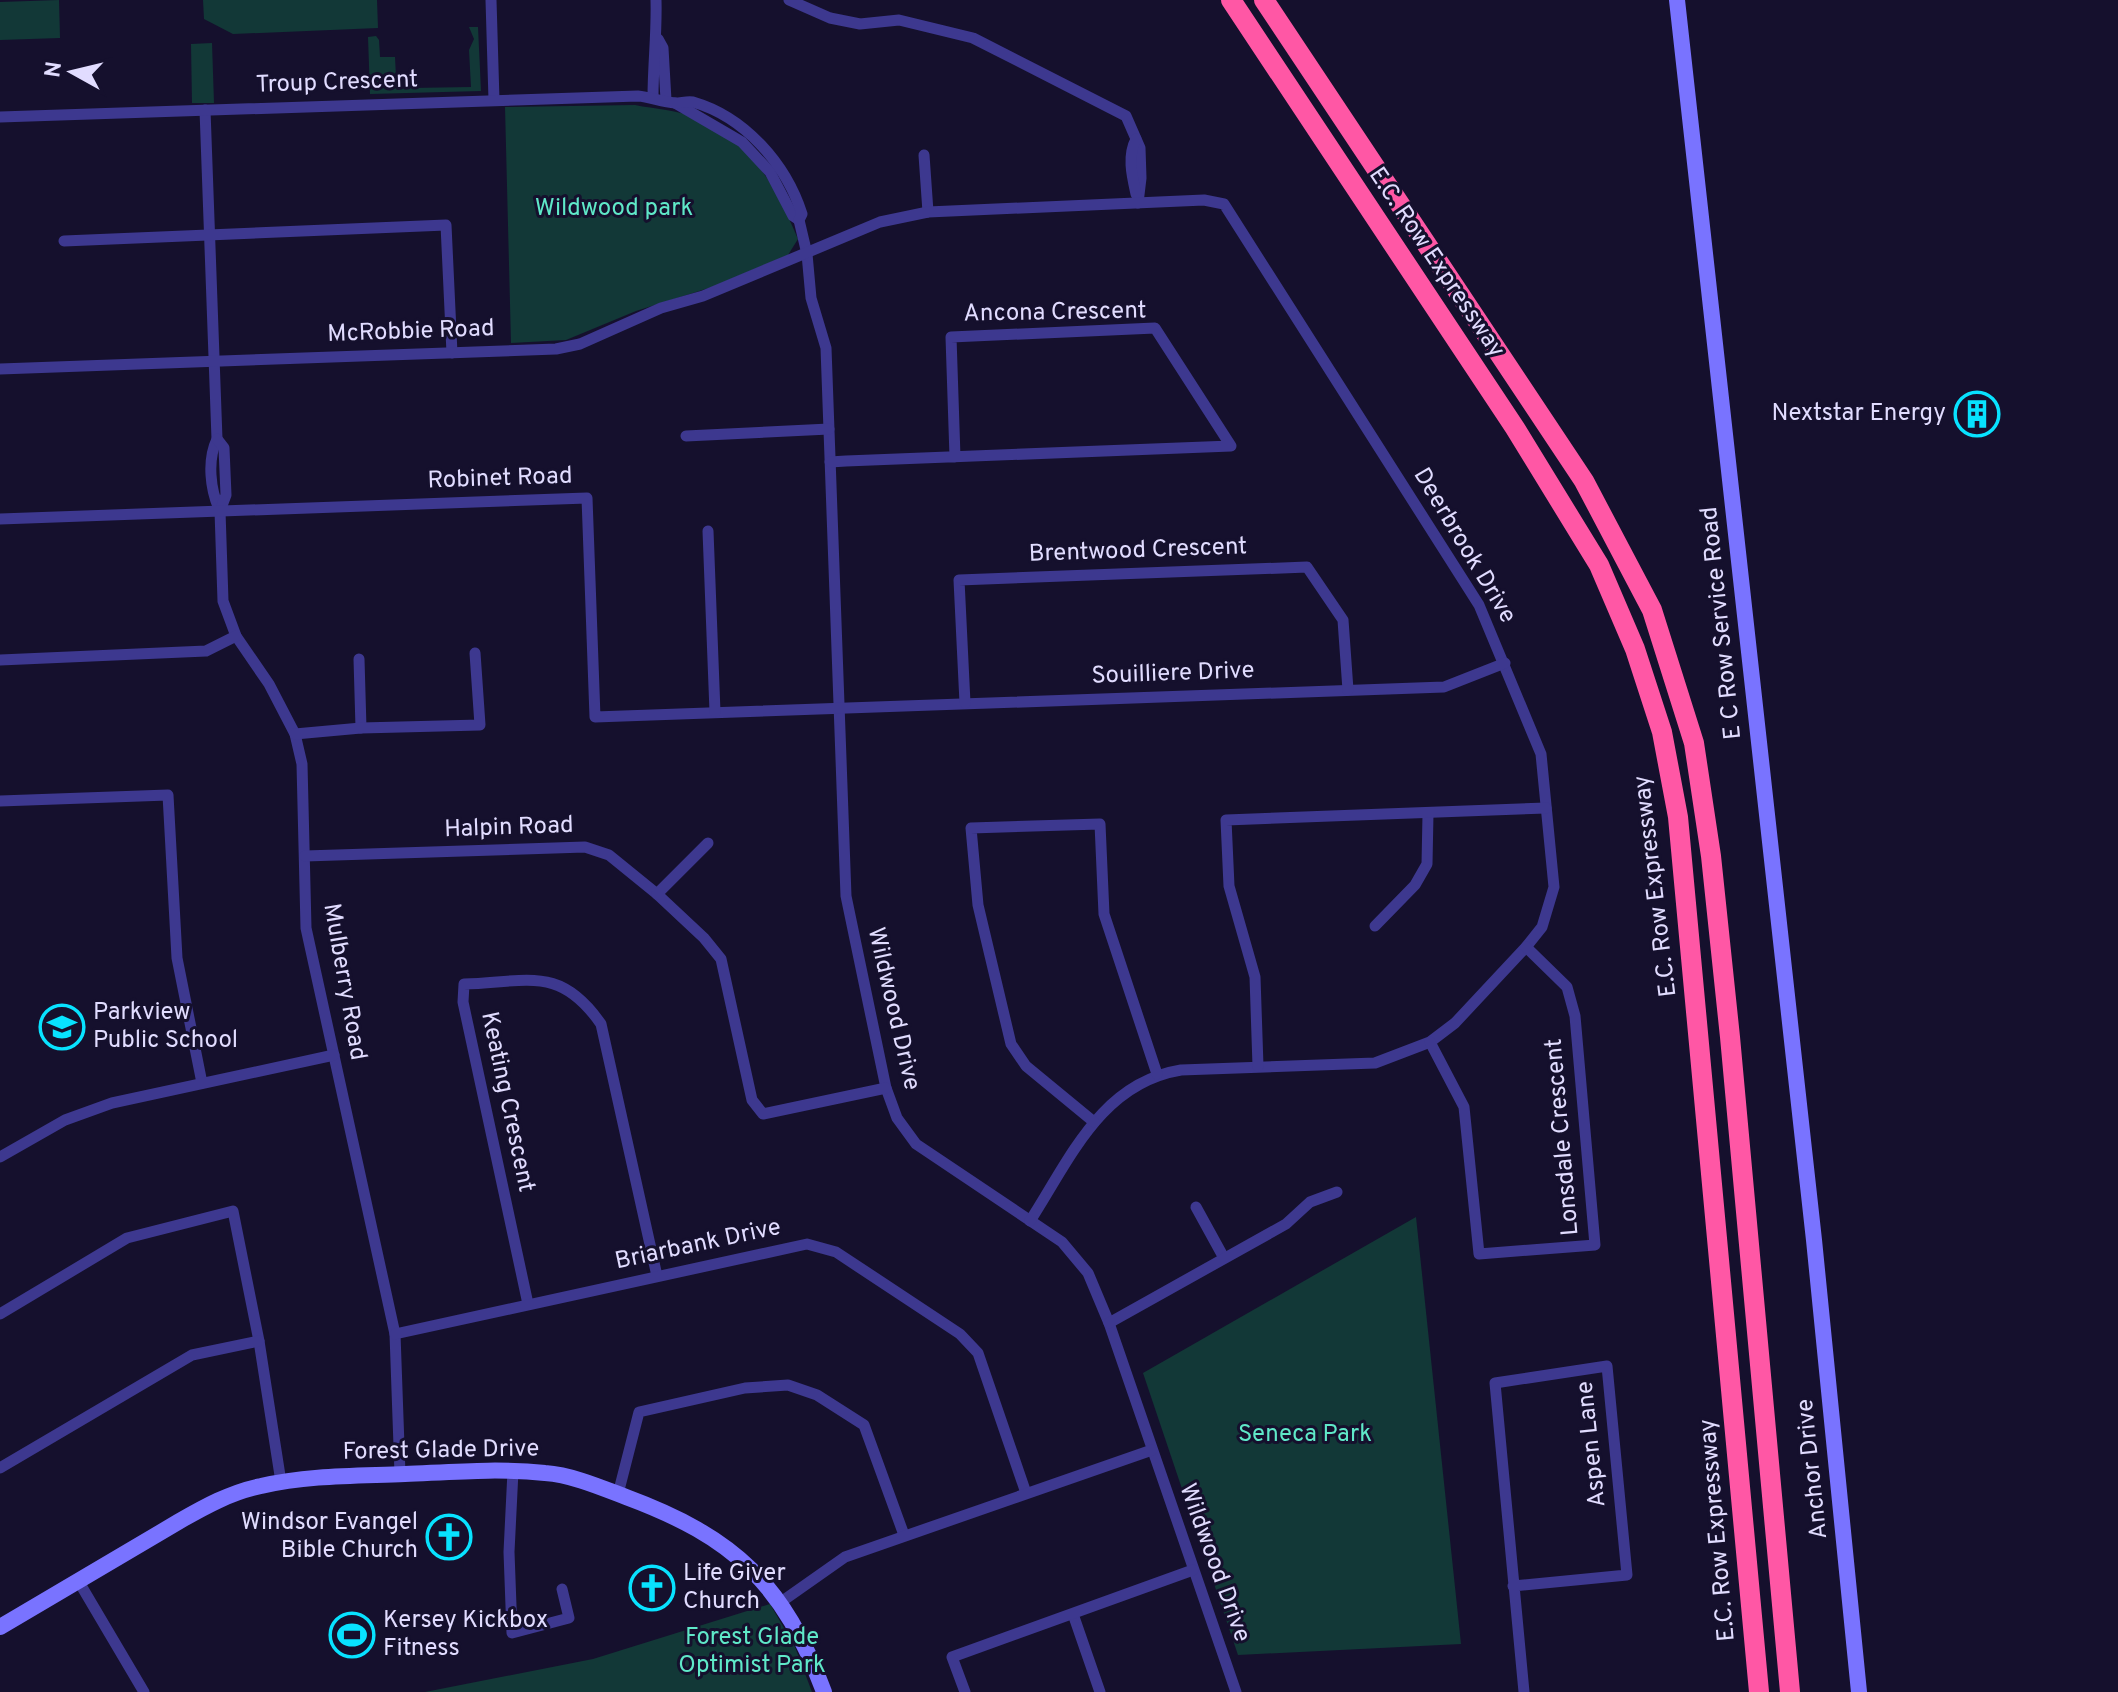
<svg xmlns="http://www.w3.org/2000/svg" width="2118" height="1692" font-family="Overpass,sans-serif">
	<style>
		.green { fill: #123837 }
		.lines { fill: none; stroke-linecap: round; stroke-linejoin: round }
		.street { stroke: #3d388f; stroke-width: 11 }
		.secondary { stroke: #7973ff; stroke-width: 16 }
		.highway { stroke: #ff57a5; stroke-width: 20 }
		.labels { text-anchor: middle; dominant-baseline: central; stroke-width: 6; stroke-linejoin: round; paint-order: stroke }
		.street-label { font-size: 24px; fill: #e1dcff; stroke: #15102d }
		.park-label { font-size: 24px; fill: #5fe8c8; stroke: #15102d }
		.poi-label { font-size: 24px; fill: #e1dcff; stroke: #15102d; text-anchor: start }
	</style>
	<rect width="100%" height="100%" fill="#15102d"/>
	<!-- green -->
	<g class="green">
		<path d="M59,0L60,38L0,40V2Z"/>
		<path d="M203,0H377L378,28L233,34L204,19Z"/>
		<path d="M469,27H478L481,91L370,94L368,37L376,36L379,40L380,57H395L396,77L410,76L411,88L471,87L469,50L474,39Z"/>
		<path d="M212,43L214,103H192L191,44Z"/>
		<path d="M635,105C654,109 679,110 696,118C753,145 774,183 798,239L788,255L712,287L636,311L566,340L511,343L505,107Z"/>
		<path d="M1416,1217L1461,1644L1238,1655L1143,1373Z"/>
		<path d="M770,1604L795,1647L812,1692H425L593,1659Z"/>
	</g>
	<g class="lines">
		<!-- street -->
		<g class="street">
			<path d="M491,0L494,100"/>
			<path d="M789,0L830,18L860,24L899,20L973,38L1126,116L1140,148L1141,178L1138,203"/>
			<path d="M658,39L663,48L666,100"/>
			<path d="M653,97C653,64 657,33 656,0"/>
			<path d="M675,103L742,142L770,172L793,216L799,220"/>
			<path d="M205,110L217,439C207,460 210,490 220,511"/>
			<path d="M0,117L638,96C650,97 662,102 675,103C681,103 687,101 693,102C745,117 786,164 802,214L799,220L807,254L811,298L826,348L846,896L886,1088L897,1118L916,1144L1062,1242L1088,1273L1109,1323L1236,1692"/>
			<path d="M1136,139C1127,156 1132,176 1136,194"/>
			<path d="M924,155L928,212"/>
			<path d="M64,241L446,225L452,353"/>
			<path d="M0,369L556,349L580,344L661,308L703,296L880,222L928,212L1204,200L1224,204L1479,605L1541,754L1554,887L1542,927L1526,947L1455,1023L1430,1042L1375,1063L1181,1070C1101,1083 1070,1159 1030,1221"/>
			<path d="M686,436L829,429"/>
			<path d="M217,439L224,448L226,495L220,511L223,601L236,636L269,684L295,734L302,764L306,928L395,1334L400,1474"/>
			<path d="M830,462L846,461L1231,446L1155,328L951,337L955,457"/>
			<path d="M0,519L587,498L595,717L1444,687L1505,663"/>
			<path d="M708,531L715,712"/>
			<path d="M359,659L361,728"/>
			<path d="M0,660L206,651L236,636"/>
			<path d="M965,703L959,580L1307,567L1343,620L1348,690"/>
			<path d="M295,734L361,728L480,725L475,653"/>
			<path d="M0,801L168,795L177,958L202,1083"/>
			<path d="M305,856L585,847L609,855L657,894L704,938L721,959L752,1100L763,1114L886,1088"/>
			<path d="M657,894L708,843"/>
			<path d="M1375,926L1415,885L1427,864L1428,814"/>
			<path d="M1430,1042L1464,1107L1479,1254L1595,1245L1575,1016L1567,987L1526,947"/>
			<path d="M1258,1066L1255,977L1229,886L1226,820L1546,808"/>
			<path d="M1094,1122L1026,1066L1011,1044L978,905L971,828L1100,824L1104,914L1157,1074"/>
			<path d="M0,1157L65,1120L112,1103L334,1055"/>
			<path d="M1196,1207L1224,1258"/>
			<path d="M528,1304L463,1002L464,984C528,982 560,965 601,1024L657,1276"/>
			<path d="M0,1314L127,1238L233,1211L259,1341L281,1482"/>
			<path d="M1109,1323L1286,1224L1310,1202L1337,1192"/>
			<path d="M395,1334L807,1244L836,1252L960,1334L978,1353L1026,1493"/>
			<path d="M0,1468L192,1355L259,1341"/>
			<path d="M513,1471L509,1552L512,1633L569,1618L562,1589"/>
			<path d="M618,1494L639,1412L745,1388L788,1385L817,1395L864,1425L904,1535"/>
			<path d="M79,1582L144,1692"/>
			<path d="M1513,1586L1627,1575L1607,1366L1495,1383L1524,1692"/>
			<path d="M781,1602L845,1557L1152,1450"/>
			<path d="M1073,1614L1100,1692"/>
			<path d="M965,1692L952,1657L1193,1570"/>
		</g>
		<!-- secondary -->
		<g class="secondary">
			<path d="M1677,0L1814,1240L1859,1692"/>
			<path d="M0,1627L178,1522C204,1507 231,1492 261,1486C308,1475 357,1476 405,1474C452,1472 498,1468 545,1473C572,1475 600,1487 626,1497C734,1537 784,1584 824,1692"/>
		</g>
		<!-- highway -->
		<g class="highway">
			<path d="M1231,0L1515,428L1599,565L1635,649L1662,732L1678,817L1759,1692"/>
			<path d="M1264,0L1584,481L1652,610L1694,743L1711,856L1730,1037L1790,1692"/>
		</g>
	</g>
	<!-- icons -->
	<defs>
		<g id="building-ring" transform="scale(2.3)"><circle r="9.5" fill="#15102d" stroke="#08e2ff" stroke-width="1.5"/><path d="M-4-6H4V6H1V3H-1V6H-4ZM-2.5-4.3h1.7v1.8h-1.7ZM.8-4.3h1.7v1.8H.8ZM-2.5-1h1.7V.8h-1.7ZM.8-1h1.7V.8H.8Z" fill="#08e2ff"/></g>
		<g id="school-ring" transform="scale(2.3)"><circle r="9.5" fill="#15102d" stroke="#08e2ff" stroke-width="1.5"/><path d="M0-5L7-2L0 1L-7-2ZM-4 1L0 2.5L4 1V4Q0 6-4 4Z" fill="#08e2ff"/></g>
		<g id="church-ring" transform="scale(2.3)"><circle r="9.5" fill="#15102d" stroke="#08e2ff" stroke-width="1.5"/><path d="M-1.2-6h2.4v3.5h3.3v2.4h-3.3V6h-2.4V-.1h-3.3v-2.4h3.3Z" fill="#08e2ff"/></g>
		<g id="stadium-ring" transform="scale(2.3)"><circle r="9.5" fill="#15102d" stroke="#08e2ff" stroke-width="1.5"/><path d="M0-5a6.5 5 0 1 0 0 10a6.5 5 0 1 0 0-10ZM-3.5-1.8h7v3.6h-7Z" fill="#08e2ff"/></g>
	</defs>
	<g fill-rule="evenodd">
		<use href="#building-ring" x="1977" y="414"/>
		<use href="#school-ring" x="62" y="1027"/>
		<use href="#church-ring" x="449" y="1537"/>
		<use href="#church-ring" x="652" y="1588"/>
		<use href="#stadium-ring" x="352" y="1635"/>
	</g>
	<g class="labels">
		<!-- street labels -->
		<g class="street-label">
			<text transform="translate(337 83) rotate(-2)">Troup Crescent</text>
			<text transform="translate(1436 263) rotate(56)">E.C. Row Expressway</text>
			<text transform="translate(1055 313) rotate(-1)">Ancona Crescent</text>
			<text transform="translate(411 332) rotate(-2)">McRobbie Road</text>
			<text transform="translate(500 479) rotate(-2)">Robinet Road</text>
			<text transform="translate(1464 546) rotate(59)">Deerbrook Drive</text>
			<text transform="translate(1138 551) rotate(-2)">Brentwood Crescent</text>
			<text transform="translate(1722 623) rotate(-96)">E C Row Service Road</text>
			<text transform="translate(1173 674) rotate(-2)">Souilliere Drive</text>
			<text transform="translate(509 828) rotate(-2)">Halpin Road</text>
			<text transform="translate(1656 886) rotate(-97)">E.C. Row Expressway</text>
			<text transform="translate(344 982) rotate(80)">Mulberry Road</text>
			<text transform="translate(893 1009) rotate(77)">Wildwood Drive</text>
			<text transform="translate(507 1102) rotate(78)">Keating Crescent</text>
			<text transform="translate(1563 1137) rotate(-95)">Lonsdale Crescent</text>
			<text transform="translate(698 1245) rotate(-12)">Briarbank Drive</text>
			<text transform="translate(1592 1444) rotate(-96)">Aspen Lane</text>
			<text transform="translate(441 1451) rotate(-1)">Forest Glade Drive</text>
			<text transform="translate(1813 1469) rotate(-96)">Anchor Drive</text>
			<text transform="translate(1718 1530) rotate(-95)">E.C. Row Expressway</text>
			<text transform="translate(1214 1563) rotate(70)">Wildwood Drive</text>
		</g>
		<!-- park labels -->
		<g class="park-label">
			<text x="614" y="209">Wildwood park</text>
			<text x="1305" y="1435">Seneca Park</text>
			<text x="752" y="1638">Forest Glade<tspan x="752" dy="28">Optimist Park</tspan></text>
		</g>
		<!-- poi labels -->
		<g class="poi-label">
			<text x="1946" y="414" text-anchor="end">Nextstar Energy</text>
			<text x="93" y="1013">Parkview<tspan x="93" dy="28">Public School</tspan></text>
			<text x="418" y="1523" text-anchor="end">Windsor Evangel<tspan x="418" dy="28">Bible Church</tspan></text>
			<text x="683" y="1574">Life Giver<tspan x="683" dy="28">Church</tspan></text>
			<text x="383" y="1621">Kersey Kickbox<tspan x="383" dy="28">Fitness</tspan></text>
		</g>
	</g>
	<!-- north arrow -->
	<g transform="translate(72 72) rotate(278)" stroke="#15102d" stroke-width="6" paint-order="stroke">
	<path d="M0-6L14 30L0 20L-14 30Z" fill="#e1dcff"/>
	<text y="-12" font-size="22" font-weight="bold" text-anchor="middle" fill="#e1dcff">N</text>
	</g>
</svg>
